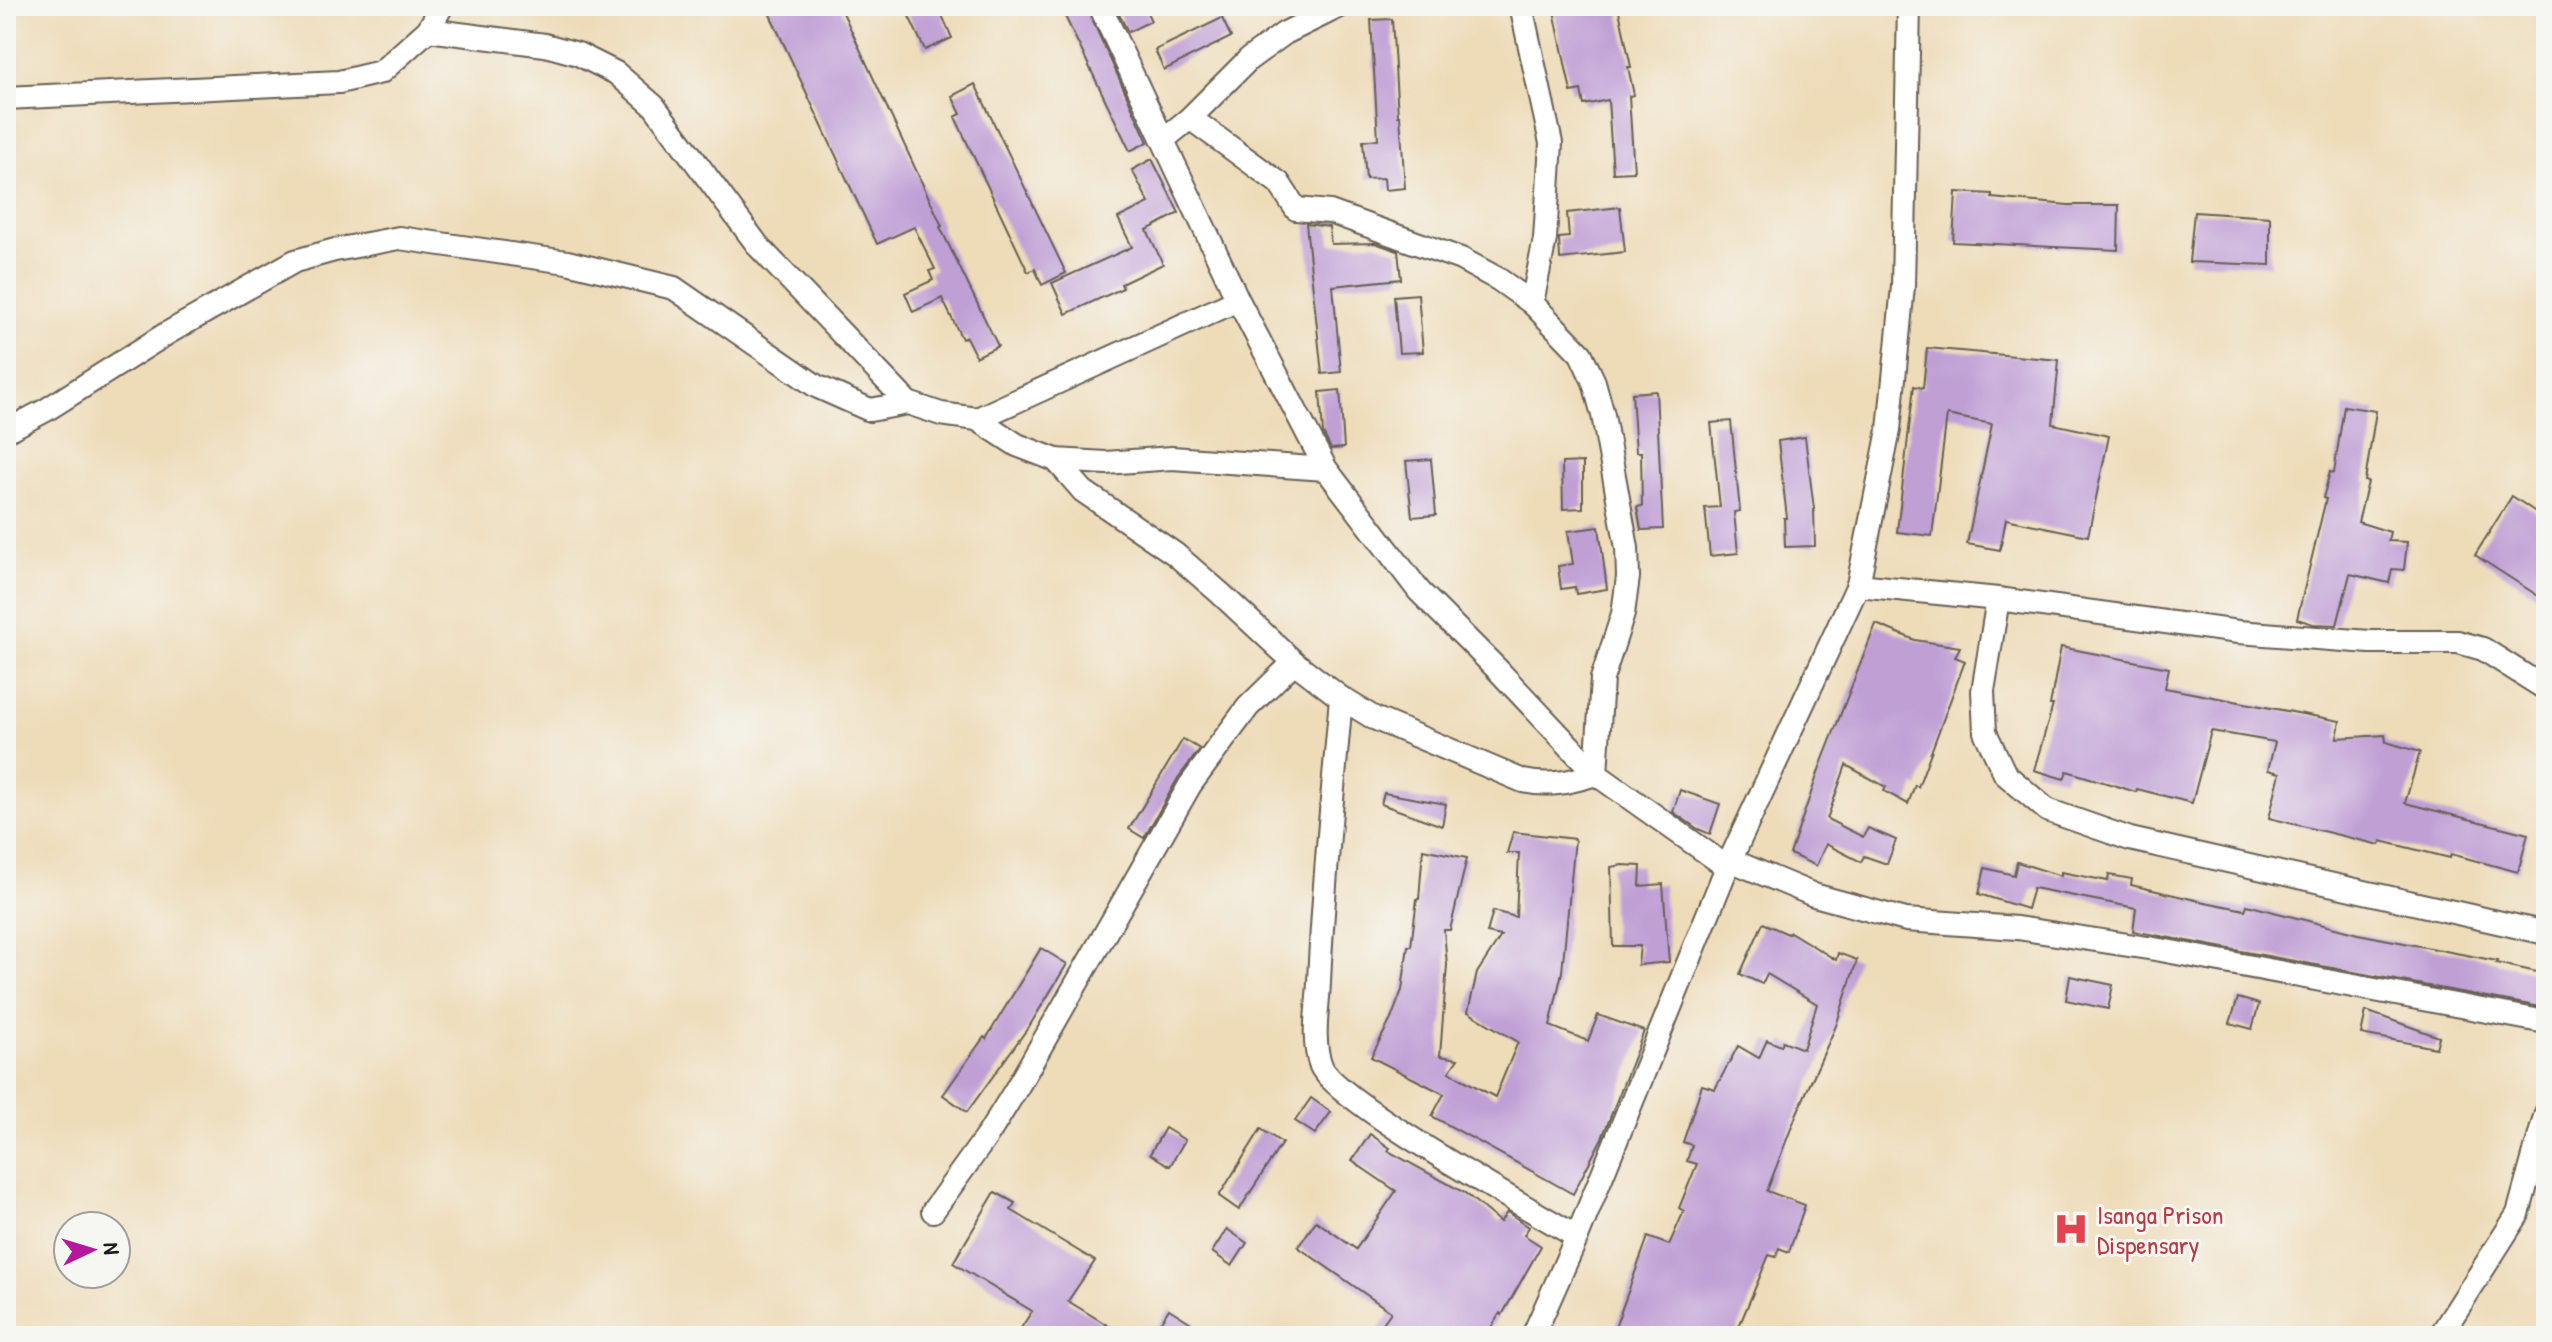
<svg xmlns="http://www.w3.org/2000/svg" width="2552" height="1342" font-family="'Patrick Hand',sans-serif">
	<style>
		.building { fill: #c09fd5 }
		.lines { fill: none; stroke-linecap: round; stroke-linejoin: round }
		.minor-casing { stroke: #665f53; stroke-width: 26 }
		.minor { stroke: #fff; stroke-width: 22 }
		.labels { text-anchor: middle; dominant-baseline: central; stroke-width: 6; stroke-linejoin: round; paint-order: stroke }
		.health-label { font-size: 26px; fill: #be3a42; stroke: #f6f6f2; text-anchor: start }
	</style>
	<rect width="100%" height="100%" fill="#f6f6f2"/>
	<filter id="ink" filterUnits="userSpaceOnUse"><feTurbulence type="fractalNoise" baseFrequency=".0125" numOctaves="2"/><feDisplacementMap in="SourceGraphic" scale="16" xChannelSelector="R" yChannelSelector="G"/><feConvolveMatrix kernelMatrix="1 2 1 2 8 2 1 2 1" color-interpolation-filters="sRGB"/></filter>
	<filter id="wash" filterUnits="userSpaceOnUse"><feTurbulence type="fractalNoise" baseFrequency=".006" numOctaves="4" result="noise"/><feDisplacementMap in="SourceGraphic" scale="32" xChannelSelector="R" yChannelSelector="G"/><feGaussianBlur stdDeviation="1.8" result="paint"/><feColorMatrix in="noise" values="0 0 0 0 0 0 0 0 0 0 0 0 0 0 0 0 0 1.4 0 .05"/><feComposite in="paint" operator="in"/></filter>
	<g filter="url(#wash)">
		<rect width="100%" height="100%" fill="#eedcb9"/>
		<g id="blocks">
			<!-- building -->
			<g class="building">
				<path d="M766,6H840L942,226L940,227L998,346L976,357L966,337L962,339L942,298L913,312L905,293L933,280L929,271L935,269L914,227L877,244Z"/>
				<path d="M904,6H938L952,38L925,50Z"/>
				<path d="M1060,6H1086L1148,142L1130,151Z"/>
				<path d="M1115,6H1144L1151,21L1128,32Z"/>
				<path d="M1553,6H1618L1631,67H1628L1634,95L1629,96L1634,172L1613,173L1608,100L1584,105L1581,90L1571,92Z"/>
				<path d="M1222,18L1231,37L1164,70L1155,50Z"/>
				<path d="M1392,19L1398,116H1400L1405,188L1385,190L1384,178L1366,179L1363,141L1378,139L1371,20Z"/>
				<path d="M975,84L1066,273L1042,285L1035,269L1028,272L955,117L961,114L952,96Z"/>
				<path d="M1152,159L1179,213L1147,230L1163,264L1121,284L1123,288L1066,314L1052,283L1132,247L1118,218L1149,203L1132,170Z"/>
				<path d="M1956,192L1992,194V198L2068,205H2119L2118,250L1953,242Z"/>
				<path d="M1620,207L1625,252L1560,259L1559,238L1569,237L1567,213Z"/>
				<path d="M2194,212L2270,217V265L2189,262Z"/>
				<path d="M1306,224L1329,227L1331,244L1375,243L1398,251L1401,279L1333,286L1341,372L1322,374Z"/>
				<path d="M1418,294L1423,352L1399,353L1394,296Z"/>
				<path d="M1927,348L2059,360L2053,424L2109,436L2088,536L2006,519L2000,550L1967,544L1992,424L1947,415L1932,536L1897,532L1914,386L1923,388Z"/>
				<path d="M1340,390L1344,448L1331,449L1323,433L1320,392Z"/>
				<path d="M1656,391L1663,529L1641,530L1637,507L1642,506L1641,452H1636L1632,393Z"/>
				<path d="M2344,406L2376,411L2365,481L2368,482L2358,522L2390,532L2388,541L2407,542L2404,570L2392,569L2389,583L2350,574L2337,625L2313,624L2297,619L2326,499L2323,498L2330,472L2334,473Z"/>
				<path d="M1731,421L1740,511L1734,512L1738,553L1710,556L1705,508L1720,507L1711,423Z"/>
				<path d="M1805,437L1814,509L1815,546L1785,547L1784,518H1787L1778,441Z"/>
				<path d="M1431,459L1436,515L1412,517L1406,461Z"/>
				<path d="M1583,462V508L1563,509L1562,463Z"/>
				<path d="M2512,496L2546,519V524L2539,536L2546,541V601L2475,555Z"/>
				<path d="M1599,527L1607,589L1576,594L1575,587L1561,589L1558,566L1573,564L1568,531Z"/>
				<path d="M1876,624L1915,640L1960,647L1955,657L1965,661L1918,787L1915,785L1908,804L1884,791L1886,787L1846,765L1827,819L1863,837L1868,828L1896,840L1887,864L1864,856L1861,862L1826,844L1816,866L1790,854L1820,767Z"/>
				<path d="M2061,647L2169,668L2165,688L2340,721L2337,738L2385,735L2386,742L2420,752L2405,803L2528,834L2518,872L2451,854L2450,858L2381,841L2380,845L2269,818L2280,773L2268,770L2275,742L2211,731L2192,803L2137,789L2136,792L2067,771L2064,779L2034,770L2053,705H2050Z"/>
				<path d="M1183,739L1200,749L1178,778L1144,838L1129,829Z"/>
				<path d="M1680,790L1720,804L1710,834L1698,829L1673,812Z"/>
				<path d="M1384,793L1446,804L1442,826L1381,804Z"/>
				<path d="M1513,832L1575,839L1562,972L1550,1026L1588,1041L1598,1015L1644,1031L1602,1138L1573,1194L1432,1116L1444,1094L1371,1057L1391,1019L1402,990L1408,946H1411L1417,899H1419L1423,849L1467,858L1450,930H1444L1447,965L1440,1056L1458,1059L1449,1072L1495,1097L1518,1042L1468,1012L1477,973L1501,936L1487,933L1493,911L1516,917L1519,853H1507Z"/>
				<path d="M2017,862L2061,876V872L2108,881L2109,875L2132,879L2131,885L2200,901L2245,910L2247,905L2358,934L2497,961L2496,963L2546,974V1008L2133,931L2136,908L2033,888L2027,909L1979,894L1985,868L2014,875Z"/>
				<path d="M1622,865L1641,866L1640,886L1663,884L1669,962L1638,965L1640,946H1613L1611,867Z"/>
				<path d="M1763,923L1788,934L1790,932L1836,960L1838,953L1857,960L1836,1026L1797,1113L1767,1191L1805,1205L1800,1220L1789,1252L1779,1248L1776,1257L1769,1255L1735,1336H1612L1648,1237L1669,1245L1684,1211L1679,1208L1697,1164L1687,1161L1692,1145L1683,1142L1702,1085L1715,1089L1738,1046L1759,1058L1767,1040L1781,1046L1783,1041L1803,1049L1817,1004L1767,974L1762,984L1740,974Z"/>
				<path d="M1041,948L1067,964L1030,1025L967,1112L943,1095L984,1037L986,1039Z"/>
				<path d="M2070,976L2113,985L2108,1009L2066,1000Z"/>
				<path d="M2238,998L2259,1004L2252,1029L2230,1023Z"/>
				<path d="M2366,1011L2439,1037L2436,1048L2361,1034Z"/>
				<path d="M1311,1098L1331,1112L1315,1134L1295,1121Z"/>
				<path d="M1165,1128L1185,1140L1170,1166L1150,1154Z"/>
				<path d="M1261,1129L1282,1143L1239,1210L1219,1196Z"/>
				<path d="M1370,1134L1390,1148L1388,1151L1465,1193L1500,1222L1507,1212L1516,1218L1529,1227L1524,1235L1541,1246L1502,1315L1500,1313L1486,1336H1374L1391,1312L1298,1247L1316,1221L1356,1249L1396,1191L1352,1161Z"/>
				<path d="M995,1192L1015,1203L1011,1210L1095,1261L1068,1301L1125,1336H1016L1032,1311L953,1263Z"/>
				<path d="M1227,1229L1247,1243L1232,1266L1212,1252Z"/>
				<path d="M1169,1309L1212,1336H1152Z"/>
			</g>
		</g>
	</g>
	<g filter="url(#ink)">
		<use href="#blocks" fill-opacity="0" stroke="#665f53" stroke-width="2"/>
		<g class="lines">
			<!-- minor casing -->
			<g class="minor-casing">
				<g id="minor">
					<path d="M1100,6L1238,300L1326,469L1419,591L1496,668L1596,774L1727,867"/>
					<path d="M1521,6L1551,143L1545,239L1532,303"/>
					<path d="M428,30L545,45L578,54L616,73L654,106L759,247L908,403L941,414L977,419L1017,445L1056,460L1106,463L1172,458L1326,469"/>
					<path d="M6,98L339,82L381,72L428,30L442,6"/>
					<path d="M1164,139L1190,118L1249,59L1285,33L1340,6"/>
					<path d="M977,419L1238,300"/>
					<path d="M6,431L46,410L166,334L295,261L335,250L399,238L567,262L674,288L816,386L870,410L908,403"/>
					<path d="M1056,460L1083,491L1175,554L1220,593L1294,662L1341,698L1374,718L1523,781C1550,787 1570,782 1596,774L1602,679L1623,614L1628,577L1627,548L1603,415L1594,382L1581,354L1532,303L1498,279L1461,259L1330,212L1296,209L1279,183L1190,118"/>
					<path d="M1858,585L1998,599L2238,632L2370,642H2458L2483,649L2546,689"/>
					<path d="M1998,599L1983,691L1985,732L2005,774L2047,810L2130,839L2546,933"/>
					<path d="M1341,698C1333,792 1323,887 1319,982C1318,1009 1311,1040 1321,1066C1336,1102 1534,1211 1577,1237"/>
					<path d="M1730,860L1814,895L1906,920L2017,928L2161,950L2546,1022"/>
					<path d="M933,1211L989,1133L1018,1086L1190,785L1248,707L1294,662"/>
					<path d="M1533,1336L1577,1237L1727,867L1858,585L1889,430L1903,286L1909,6"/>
					<path d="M2440,1336L2518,1214L2546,1113"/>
				</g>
			</g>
			<!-- minor -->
			<use href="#minor" class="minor"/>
		</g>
	</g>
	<!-- icons -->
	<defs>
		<g id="hospital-bare" transform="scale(2.76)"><path d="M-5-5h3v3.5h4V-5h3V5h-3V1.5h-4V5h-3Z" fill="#e0444e" stroke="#f6f6f2" stroke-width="2.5" paint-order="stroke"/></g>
	</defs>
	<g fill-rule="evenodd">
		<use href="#hospital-bare" x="2071" y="1229"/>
	</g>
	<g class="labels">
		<!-- health labels -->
		<g class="health-label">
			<text x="2097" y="1214">Isanga Prison<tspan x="2097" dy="30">Dispensary</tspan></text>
		</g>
	</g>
	<!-- margin -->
	<rect width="2552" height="1342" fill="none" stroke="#f6f6f2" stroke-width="32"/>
	<!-- north arrow -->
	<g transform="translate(92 1250) rotate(86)"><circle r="38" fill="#f6f6f2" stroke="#9f9f9c" stroke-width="2"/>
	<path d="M0-6L14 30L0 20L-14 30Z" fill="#b5179e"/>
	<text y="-12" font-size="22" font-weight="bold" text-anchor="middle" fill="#1c1c1c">N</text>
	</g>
</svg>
